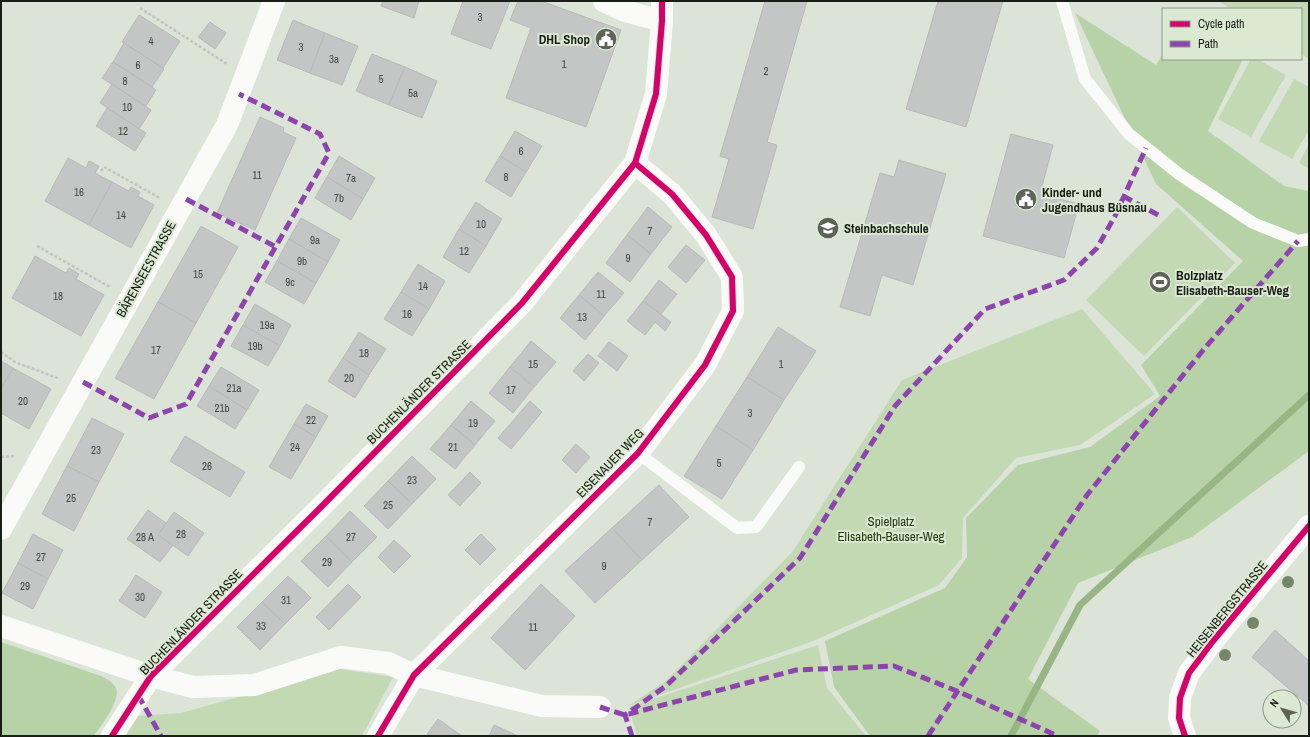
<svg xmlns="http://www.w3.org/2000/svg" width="1310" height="737" font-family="'Archivo Narrow',sans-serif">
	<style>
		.green { fill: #c2d9b4 }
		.forest { fill: #b8d2a8 }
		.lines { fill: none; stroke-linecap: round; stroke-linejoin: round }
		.stream { stroke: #98b684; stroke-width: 7 }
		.building { fill: #c4c6c5; stroke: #b8bab9 }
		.path { stroke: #c1c4bf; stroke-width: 2.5; stroke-dasharray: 3 2; stroke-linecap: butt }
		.service { stroke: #fafbf9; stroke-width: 12 }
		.minor { stroke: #fafbf9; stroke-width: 22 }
		.quiet { stroke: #8e44ad; stroke-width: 5; stroke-dasharray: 10 5; stroke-linecap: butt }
		.cycleway-casing { stroke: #dbe9d3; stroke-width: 8 }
		.cycleway { stroke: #d6006c; stroke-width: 6 }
		.tree { fill: #758666 }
		.labels { text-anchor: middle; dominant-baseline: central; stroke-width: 4; stroke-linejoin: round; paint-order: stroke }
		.number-label { font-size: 11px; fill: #434741 }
		.poi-label { font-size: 13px; font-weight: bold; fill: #181d15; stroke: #dbe9d3; text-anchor: start }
		.street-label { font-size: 13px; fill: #181d15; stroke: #dbe9d3 }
		.park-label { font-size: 13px; fill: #203a09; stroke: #dbe9d3 }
	</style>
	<rect width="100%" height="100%" fill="#dce4d8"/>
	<!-- green -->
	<g class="green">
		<path d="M1218,1H1309V59L1301,54V9H1231Z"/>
		<path d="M1251,59H1257L1286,75L1251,137L1218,119Z"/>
		<path d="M1294,79L1309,87V130L1292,159L1259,141Z"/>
		<path d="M1309,144V169L1299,163Z"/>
		<path d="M1177,207L1235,263L1144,356L1086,300Z"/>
		<path d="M1082,309L1155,394L1080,445L1016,458L963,518L962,558L939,585L813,641L628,706L666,681L793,551L902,380Z"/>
		<path d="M818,645L827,688L866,736H637L629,707Z"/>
		<path d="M339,669L393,677L362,736H125L138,716L181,713Z"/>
	</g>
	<!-- forest -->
	<g class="forest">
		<path d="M1075,13L1156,65L1163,54V59H1243L1208,131L1284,186L1309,191V451L1192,537L1078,583L1028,679L1100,731L1097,736H870L834,687L825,641L945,588L967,557L966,518L1018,465L1090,447L1160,396L1141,365L1243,261L1156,184Z"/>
		<path d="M1,642L101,676C105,678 111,681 114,685C125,696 101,725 94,736H1Z"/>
	</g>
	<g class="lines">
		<!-- stream -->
		<path class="stream" d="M1011,736L1080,605L1309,395"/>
	</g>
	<!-- building -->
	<g class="building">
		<path d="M383,1H419L414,18L381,6Z"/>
		<path d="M463,1H510L491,49L451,34Z"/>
		<path d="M518,1H541L621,30L586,127L506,98L531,28L510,20Z"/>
		<path d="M765,1H807L767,142L777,145L753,229L712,217L729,159L720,156Z"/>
		<path d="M938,1H1003L966,127L906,109Z"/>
		<path d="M139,15L180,41L163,68L122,42Z"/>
		<path d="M293,20L325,33L310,73L277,60Z"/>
		<path d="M210,22L226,33L215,49L198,37Z"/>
		<path d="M325,33L358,46L342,85L310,73Z"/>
		<path d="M124,43L164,69L152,87L113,62Z"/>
		<path d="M372,54L405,67L389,105L356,91Z"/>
		<path d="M113,62L156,90L146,106L102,78Z"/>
		<path d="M405,67L437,81L422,118L389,105Z"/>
		<path d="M112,84L151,110L139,129L100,103Z"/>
		<path d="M107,108L146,133L135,151L96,126Z"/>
		<path d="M260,117L284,128L283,132L296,138L255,230L217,213Z"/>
		<path d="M515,131L542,146L526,172L500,156Z"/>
		<path d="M1011,134L1053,145L1040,194L1079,204L1064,258L983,236Z"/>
		<path d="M339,156L375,178L363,199L327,177Z"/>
		<path d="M500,156L526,172L511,197L485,181Z"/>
		<path d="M68,158L86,168L89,161L99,166L95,173L112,182L89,225L45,201Z"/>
		<path d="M899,160L946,174L913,285L882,275L870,316L840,307L880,173L894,177Z"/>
		<path d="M327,177L363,199L351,220L315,198Z"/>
		<path d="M112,182L129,191L131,187L140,192L138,196L154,205L131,248L89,225Z"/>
		<path d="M476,202L502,219L486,246L459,229Z"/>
		<path d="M648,207L672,227L651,254L627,235Z"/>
		<path d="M301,218L340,240L328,262L289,239Z"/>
		<path d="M201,226L238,247L196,323L158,302Z"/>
		<path d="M459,229L486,246L469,273L443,257Z"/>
		<path d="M627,235L651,254L630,282L606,263Z"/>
		<path d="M289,239L328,262L316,283L277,261Z"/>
		<path d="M686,245L705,260L686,283L668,267Z"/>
		<path d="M35,256L66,273L69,268L79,274L76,279L104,295L81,336L12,298Z"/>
		<path d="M277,261L316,283L304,304L265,282Z"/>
		<path d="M418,264L445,281L429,309L401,292Z"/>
		<path d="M598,272L624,293L604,316L579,295Z"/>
		<path d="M659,280L677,294L661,314L643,301Z"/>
		<path d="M401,292L429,309L412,336L384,319Z"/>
		<path d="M579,295L604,316L585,340L560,318Z"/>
		<path d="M643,301L671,322L665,331L655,322L645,335L627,321Z"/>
		<path d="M158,302L196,323L154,399L115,378Z"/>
		<path d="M255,304L291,325L280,346L243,325Z"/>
		<path d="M243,325L280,346L268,366L231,346Z"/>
		<path d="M778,327L816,351L784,400L747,377Z"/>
		<path d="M359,332L386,349L369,375L343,358Z"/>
		<path d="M531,341L556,362L534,387L510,367Z"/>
		<path d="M609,342L628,356L617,371L598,356Z"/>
		<path d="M588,354L599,363L584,381L573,371Z"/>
		<path d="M343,358L369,375L355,398L328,381Z"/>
		<path d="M1,361L13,368L1,389Z"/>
		<path d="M221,367L259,390L247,410L209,386Z"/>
		<path d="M510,367L534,387L513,413L489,393Z"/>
		<path d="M13,368L51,389L29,429L1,413V389Z"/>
		<path d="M747,377L784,400L753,450L716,426Z"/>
		<path d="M209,386L247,410L235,429L197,406Z"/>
		<path d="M471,401L495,421L475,445L451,425Z"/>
		<path d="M530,401L542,412L511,449L498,438Z"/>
		<path d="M306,404L328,416L316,437L294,424Z"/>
		<path d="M92,418L124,434L99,482L67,466Z"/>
		<path d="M294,424L316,437L291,479L269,467Z"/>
		<path d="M451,425L475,445L455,469L430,449Z"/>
		<path d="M716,426L753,450L722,499L684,476Z"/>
		<path d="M185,436L245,472L230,497L170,461Z"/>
		<path d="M576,444L590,457L576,473L562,460Z"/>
		<path d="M412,456L436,479L412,504L388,481Z"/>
		<path d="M67,466L99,482L74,531L42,514Z"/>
		<path d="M470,472L481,483L460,506L448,495Z"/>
		<path d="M388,481L412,504L388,529L364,506Z"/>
		<path d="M659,485L689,517L642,560L612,528Z"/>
		<path d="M148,510L166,523L158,535L173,545L160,562L127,539Z"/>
		<path d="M350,511L377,537L352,562L326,536Z"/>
		<path d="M174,512L204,533L188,556L158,535Z"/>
		<path d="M612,528L642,560L595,603L565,571Z"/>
		<path d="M33,534L63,550L48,579L18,563Z"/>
		<path d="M481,534L496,549L480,565L465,550Z"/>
		<path d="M326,536L352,562L328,587L301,561Z"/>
		<path d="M394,540L411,556L394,573L378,557Z"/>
		<path d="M18,563L48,579L33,609L2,593Z"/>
		<path d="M136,575L162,592L145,618L119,601Z"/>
		<path d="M288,576L311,598L285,624L262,602Z"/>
		<path d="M348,584L361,597L329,630L316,617Z"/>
		<path d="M541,584L575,616L525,670L491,638Z"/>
		<path d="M262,602L285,624L260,650L237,627Z"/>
		<path d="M1275,630L1309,661V706L1252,657Z"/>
		<path d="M438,719L462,736H426Z"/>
		<path d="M494,725L518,736H489Z"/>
	</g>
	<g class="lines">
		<!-- path -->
		<g class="path">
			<path d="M140,8L227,64"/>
			<path d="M101,171L104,167L160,198"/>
			<path d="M37,246L110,287"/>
			<path d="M1,352L15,362L60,379"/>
			<path d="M1,457L16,456"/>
		</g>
		<!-- service -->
		<g class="service">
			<path d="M1062,1L1085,79L1129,134L1179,174L1253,223L1298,241L1309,239"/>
			<path d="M638,453L737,528L756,527L799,467"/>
		</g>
		<!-- minor -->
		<g class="minor">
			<path d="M604,1L625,11L662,21"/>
			<path d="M1,529L227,125L274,1"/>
			<path d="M1,626L151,676L193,687L254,685L341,657L388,663L414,675L542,706L600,707"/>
			<path d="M112,736L151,676L322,506L522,303L635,163L656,94L662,21V1"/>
			<path d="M378,736L414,675L638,453L705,365L733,311L732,277L706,235L672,194L635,163"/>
			<path d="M1185,736L1179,718L1180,698L1189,673L1213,641L1309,526"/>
		</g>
		<!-- quiet -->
		<g class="quiet">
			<path d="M1123,196L1162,217"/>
			<path d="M186,199L276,247"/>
			<path d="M83,382L149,418L186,404L329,153L320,134L239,94"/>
			<path d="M138,695L161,736"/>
			<path d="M600,707L625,715L796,670L894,666L957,691L1058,736"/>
			<path d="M632,736L625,715L666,686L800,558L895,406L985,309L1064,280L1097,248L1115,216L1146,148"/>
			<path d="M928,736L1087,495L1204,349L1298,241"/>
		</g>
		<!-- cycleway casing -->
		<g class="cycleway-casing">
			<g id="cycleway">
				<path d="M112,736L151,676L322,506L522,303L635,163L656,94L662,21V1"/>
				<path d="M378,736L414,675L638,453L705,365L733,311L732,277L706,235L672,194L635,163"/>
				<path d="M1185,736L1179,718L1180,698L1189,673L1213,641L1309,526"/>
			</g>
		</g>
		<!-- cycleway -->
		<use href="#cycleway" class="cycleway"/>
	</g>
	<!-- trees -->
	<g class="tree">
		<circle cx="1288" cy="582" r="6"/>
		<circle cx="1253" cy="623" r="6"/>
		<circle cx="1225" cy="655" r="6"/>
	</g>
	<!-- icons -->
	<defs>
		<g id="civic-disc" transform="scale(1.15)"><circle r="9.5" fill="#5d6359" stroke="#dbe9d3"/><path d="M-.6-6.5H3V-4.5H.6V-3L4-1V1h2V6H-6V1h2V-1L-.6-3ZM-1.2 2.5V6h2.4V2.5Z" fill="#fff"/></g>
		<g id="school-disc" transform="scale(1.15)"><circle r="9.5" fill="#5d6359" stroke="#dbe9d3"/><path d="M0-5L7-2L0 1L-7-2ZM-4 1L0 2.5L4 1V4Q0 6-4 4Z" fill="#fff"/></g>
		<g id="stadium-disc" transform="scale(1.15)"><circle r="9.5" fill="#5d6359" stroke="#dbe9d3"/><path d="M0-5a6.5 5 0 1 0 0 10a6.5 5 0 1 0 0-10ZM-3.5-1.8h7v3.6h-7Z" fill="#fff"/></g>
	</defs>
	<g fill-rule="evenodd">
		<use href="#civic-disc" x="606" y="39"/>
		<use href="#civic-disc" x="1026" y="199"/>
		<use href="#school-disc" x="828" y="228"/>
		<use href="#stadium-disc" x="1160" y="282"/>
	</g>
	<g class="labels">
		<!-- number labels -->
		<g class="number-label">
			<text x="480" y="17">3</text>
			<text x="151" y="41">4</text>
			<text x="301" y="47">3</text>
			<text x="334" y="59">3a</text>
			<text x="564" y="64">1</text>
			<text x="138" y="65">6</text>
			<text x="766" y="71">2</text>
			<text x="381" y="79">5</text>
			<text x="125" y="81">8</text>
			<text x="413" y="93">5a</text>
			<text x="127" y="107">10</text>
			<text x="123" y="131">12</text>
			<text x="521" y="151">6</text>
			<text x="257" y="175">11</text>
			<text x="506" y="177">8</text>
			<text x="351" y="178">7a</text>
			<text x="79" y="192">16</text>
			<text x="339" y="198">7b</text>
			<text x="121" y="215">14</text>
			<text x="481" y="224">10</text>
			<text x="650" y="231">7</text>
			<text x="315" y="240">9a</text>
			<text x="464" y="251">12</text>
			<text x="628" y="258">9</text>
			<text x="302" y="261">9b</text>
			<text x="198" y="274">15</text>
			<text x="290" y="282">9c</text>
			<text x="423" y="286">14</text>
			<text x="601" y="294">11</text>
			<text x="58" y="296">18</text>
			<text x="407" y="314">16</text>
			<text x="582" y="317">13</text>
			<text x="267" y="325">19a</text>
			<text x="255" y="346">19b</text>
			<text x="156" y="350">17</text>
			<text x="364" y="353">18</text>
			<text x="533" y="364">15</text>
			<text x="781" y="364">1</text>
			<text x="349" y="378">20</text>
			<text x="234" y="388">21a</text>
			<text x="511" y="390">17</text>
			<text x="23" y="401">20</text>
			<text x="222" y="408">21b</text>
			<text x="750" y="413">3</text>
			<text x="311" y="420">22</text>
			<text x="473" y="423">19</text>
			<text x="295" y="447">24</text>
			<text x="453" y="447">21</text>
			<text x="96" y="450">23</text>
			<text x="719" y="463">5</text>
			<text x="207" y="466">26</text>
			<text x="412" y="480">23</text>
			<text x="71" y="498">25</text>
			<text x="388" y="505">25</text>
			<text x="650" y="522">7</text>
			<text x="181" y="534">28</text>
			<text x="145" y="537">28 A</text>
			<text x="351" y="537">27</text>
			<text x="41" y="557">27</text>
			<text x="327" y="562">29</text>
			<text x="604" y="566">9</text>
			<text x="25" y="586">29</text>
			<text x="140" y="597">30</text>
			<text x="286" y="600">31</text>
			<text x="261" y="626">33</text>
			<text x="533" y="627">11</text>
		</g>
		<!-- poi labels -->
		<g class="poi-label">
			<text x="590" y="39" text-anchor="end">DHL Shop</text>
			<text x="1042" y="192">Kinder- und<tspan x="1042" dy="15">Jugendhaus Büsnau</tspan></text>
			<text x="844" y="228">Steinbachschule</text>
			<text x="1176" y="275">Bolzplatz<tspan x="1176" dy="15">Elisabeth-Bauser-Weg</tspan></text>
		</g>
		<!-- street labels -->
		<g class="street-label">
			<text transform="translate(146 269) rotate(-61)">BÄRENSEESTRASSE</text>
			<text transform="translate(419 392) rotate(-45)">BUCHENLÄNDER STRASSE</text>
			<text transform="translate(610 463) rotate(-46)">EISENAUER WEG</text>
			<text transform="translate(1227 609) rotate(-51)">HEISENBERGSTRASSE</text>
			<text transform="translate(191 622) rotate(-46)">BUCHENLÄNDER STRASSE</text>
		</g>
		<!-- park labels -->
		<g class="park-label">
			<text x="891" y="521">Spielplatz<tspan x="891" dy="15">Elisabeth-Bauser-Weg</tspan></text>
		</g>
	</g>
	<!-- border -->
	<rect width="1310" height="737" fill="none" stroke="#181d15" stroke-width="4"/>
	<!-- legend -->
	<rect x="1162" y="8" width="140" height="52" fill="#dbe9d3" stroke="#8d9787"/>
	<rect x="1170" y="21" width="20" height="6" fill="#d6006c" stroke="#8d9787"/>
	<text x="1198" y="28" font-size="12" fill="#181d15">Cycle path</text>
	<rect x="1170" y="41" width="20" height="6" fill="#8e44ad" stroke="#8d9787"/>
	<text x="1198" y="48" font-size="12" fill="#181d15">Path</text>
	<!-- north arrow -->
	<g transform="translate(1282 709) rotate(307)"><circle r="19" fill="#dbe9d3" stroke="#8d9787"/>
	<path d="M0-3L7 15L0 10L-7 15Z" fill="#5d6359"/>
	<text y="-6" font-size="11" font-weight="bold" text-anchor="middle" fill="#181d15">N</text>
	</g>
</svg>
